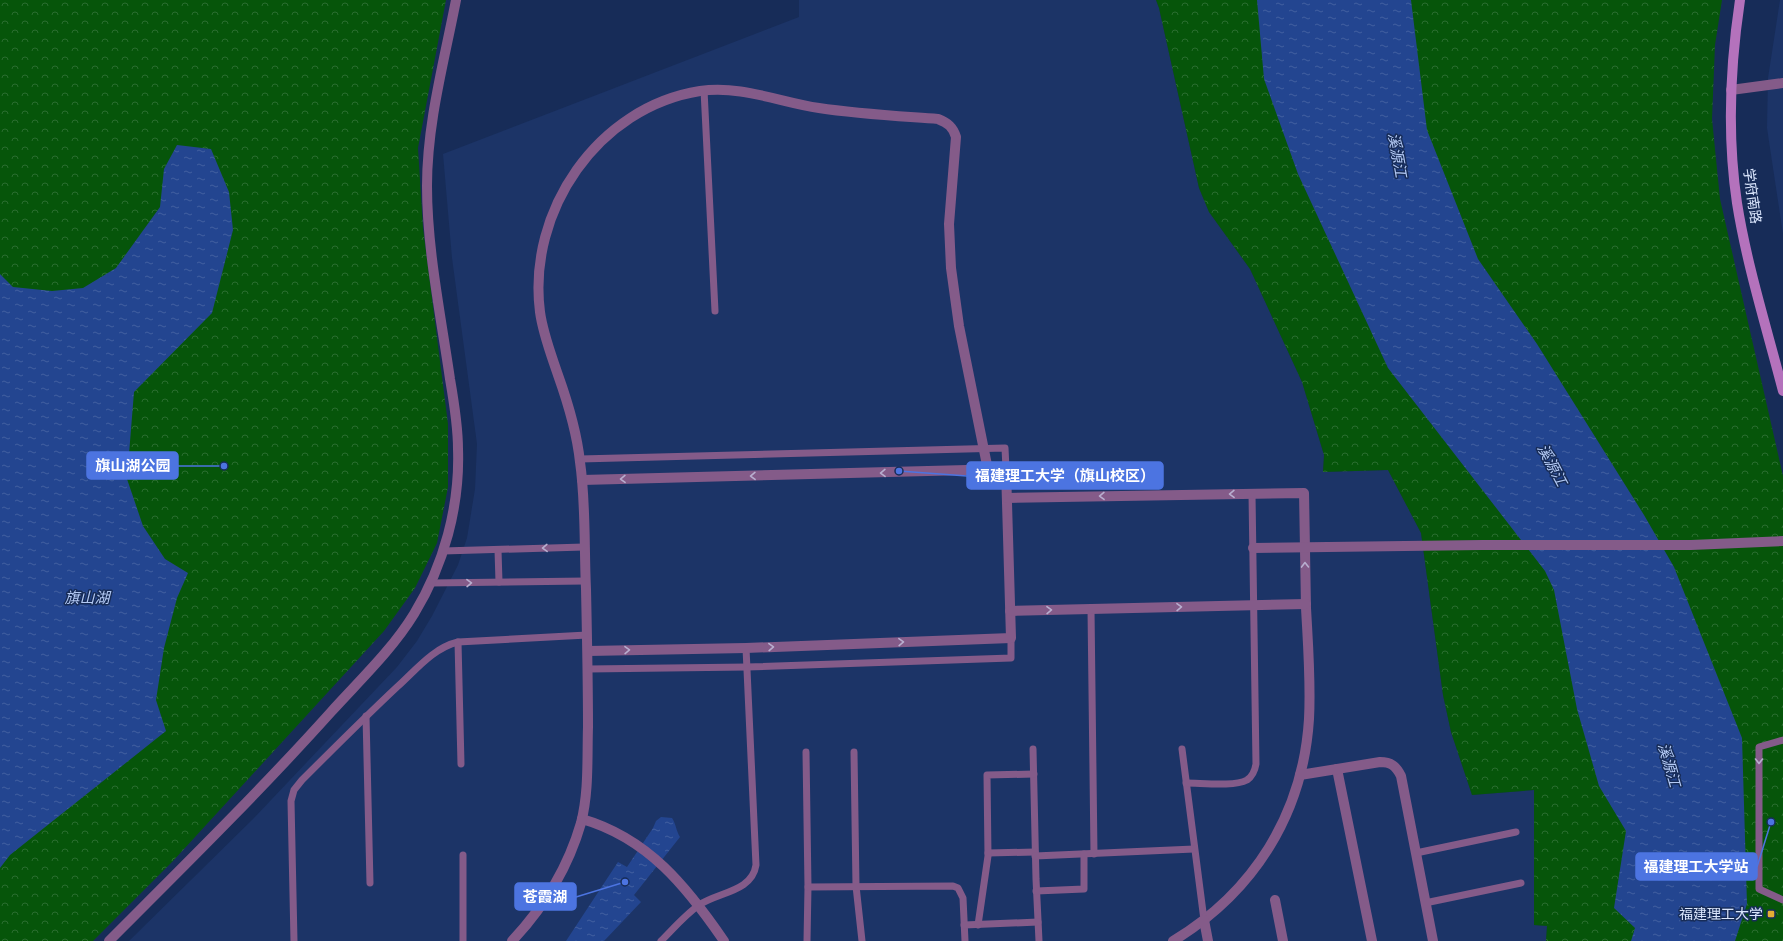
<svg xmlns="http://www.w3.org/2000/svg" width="1783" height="941" font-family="'Zilla Slab','Noto Sans SC',serif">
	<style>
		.built { fill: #1c3467 }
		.park { fill: url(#park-crowns) }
		.water { fill: url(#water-ripples) }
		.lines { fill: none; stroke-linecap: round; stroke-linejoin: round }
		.service { stroke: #845b89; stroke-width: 7 }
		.minor { stroke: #845b89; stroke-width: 10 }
		.tertiary { stroke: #845b89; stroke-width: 10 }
		.secondary { stroke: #b472bc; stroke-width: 10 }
		.oneway { stroke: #b8aecf }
		.poi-dot { fill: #e4ae35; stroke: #172c58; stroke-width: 1.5 }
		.labels { text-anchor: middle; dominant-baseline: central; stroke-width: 3; stroke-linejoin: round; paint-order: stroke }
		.street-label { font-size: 14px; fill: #dae6fd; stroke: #172c58 }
		.poi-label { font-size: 14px; fill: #dae6fd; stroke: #172c58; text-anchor: end }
		.water-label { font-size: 15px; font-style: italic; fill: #b4caf5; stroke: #172c58 }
		.leader { fill: none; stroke: #4c74e1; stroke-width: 1.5 }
		.callout-dot { fill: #4c74e1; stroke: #172c58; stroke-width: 1.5 }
		.callout { fill: #4c74e1; stroke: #4c74e1; stroke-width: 1.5 }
		.callout-label { font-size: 15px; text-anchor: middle; font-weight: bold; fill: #fff }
	</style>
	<defs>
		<pattern id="park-crowns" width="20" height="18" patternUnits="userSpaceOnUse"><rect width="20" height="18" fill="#06550a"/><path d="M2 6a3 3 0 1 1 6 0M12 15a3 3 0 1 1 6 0" fill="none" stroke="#2a6d2f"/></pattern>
		<pattern id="water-ripples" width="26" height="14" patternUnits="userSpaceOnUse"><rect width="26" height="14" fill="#234590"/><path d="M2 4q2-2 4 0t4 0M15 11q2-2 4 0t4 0" fill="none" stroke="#4260a0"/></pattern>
	</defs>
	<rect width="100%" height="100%" fill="#172c58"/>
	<!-- built -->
	<g class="built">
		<path d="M799,0H1156L1159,8L1199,188L1209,212L1250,269L1302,382L1324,455L1323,472L1388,470L1421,533L1443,695L1451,732L1472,795L1534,790V925L1547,926L1546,941H129L253,819L397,667L417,641L432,616L458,565L467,538L475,489L477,444L452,258L443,154L799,17Z"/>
		<path d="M1780,0H1783V234L1767,128L1768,78Z"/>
	</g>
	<!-- park -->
	<g class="park">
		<path d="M0,0H446L418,148L423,228L448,424V487L437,543L415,588L384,631L173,861L93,941H0Z"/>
		<path d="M1156,0H1722L1715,45L1712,119L1720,199L1783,476V941H1546L1547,926L1534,925V790L1472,795L1451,732L1443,695L1421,533L1388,470L1323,472L1324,455L1302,382L1250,269L1209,212L1199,188L1159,8Z"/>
	</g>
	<!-- water -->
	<g class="water">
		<path d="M1257,0H1411L1427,130L1478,259L1537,344L1644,515L1674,567L1742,738L1747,904L1735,941H1631L1635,928L1614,908L1626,831L1599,786L1577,709L1554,590L1545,571L1388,368L1298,174L1264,79Z"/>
		<path d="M177,145L211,149L229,192L233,230L212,313L134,392L127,479L143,526L165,559L188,573L177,598L164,648L156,700L166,731L10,855L0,868V274L13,287L52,291L83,288L116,268L160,207L164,169Z"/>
		<path d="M661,817L672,818C676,824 676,831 680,837L634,895L641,902L604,941H566L618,862L627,867L653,828L656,821Z"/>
	</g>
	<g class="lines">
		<!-- service -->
		<g class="service">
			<path d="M704,90L715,311"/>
			<path d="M580,459L1005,448L1006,469"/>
			<path d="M498,550L499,582"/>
			<path d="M443,551L584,547"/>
			<path d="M430,583L585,581"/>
			<path d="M1091,609L1094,854"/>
			<path d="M458,642L461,764"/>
			<path d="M588,669L747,667L1011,658V638"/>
			<path d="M366,716L370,883"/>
			<path d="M1783,740L1759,747V889L1783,900"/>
			<path d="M1033,749L1036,879L1039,941"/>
			<path d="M1182,749L1204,920"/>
			<path d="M806,752L808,887L807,941"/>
			<path d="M854,752L856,886L862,941"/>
			<path d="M1186,783C1202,783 1234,787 1247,780C1253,776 1255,770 1256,764L1252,494"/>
			<path d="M988,853L1035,852"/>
			<path d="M1416,853L1516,832"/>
			<path d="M463,855V941"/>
			<path d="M1035,856L1194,849"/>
			<path d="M808,887L953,886L958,888L963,898L965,941"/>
			<path d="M1036,891L1084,889V854"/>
			<path d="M1425,903L1521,883"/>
			<path d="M964,925L1038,922"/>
			<path d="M978,925L988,856L987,775L1034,774"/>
			<path d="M294,941L291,801L294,790L302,780C334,748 365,717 397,687C416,670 433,648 458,642L587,635"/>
			<path d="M661,941C673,929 685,915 699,905C718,892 752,892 756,865L746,648"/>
		</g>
		<!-- minor -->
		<g class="minor">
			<path d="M1731,90L1783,83"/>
			<path d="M582,480L1006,469L1011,638L746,648L588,651"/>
			<path d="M1007,498L1304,493C1305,531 1305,569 1306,608C1308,645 1311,682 1309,719C1303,814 1254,892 1173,941"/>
			<path d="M1253,548L1482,545H1691L1783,541"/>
			<path d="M1010,611L1306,604"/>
			<path d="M1337,769L1372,941"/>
			<path d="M1300,775L1380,762C1391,762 1396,766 1401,776L1433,941"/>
			<path d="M582,819C648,838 687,887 724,941"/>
			<path d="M1275,900L1283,941"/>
			<path d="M1204,920L1208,941"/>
			<path d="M512,941C544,907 568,868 581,823C589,792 587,759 588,727C588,681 587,635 586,589C584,548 586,503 580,462C577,433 568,403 558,375C551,354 543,334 540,312C527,211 598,107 700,91C741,85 779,102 819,108C858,114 898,116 938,119C948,123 953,127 956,137L949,224L951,268L959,326L988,470"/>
		</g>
		<!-- tertiary -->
		<path class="tertiary" d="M109,941C184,866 260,791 331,712C359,681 392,650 414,614C444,565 460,506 458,449C458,425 454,402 450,379C441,317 427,249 427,186C427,123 444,62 456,0"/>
		<!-- secondary -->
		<path class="secondary" d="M1740,0C1730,67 1727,136 1737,203C1747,266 1767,329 1783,391"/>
	</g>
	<!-- one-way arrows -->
	<defs><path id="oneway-chevron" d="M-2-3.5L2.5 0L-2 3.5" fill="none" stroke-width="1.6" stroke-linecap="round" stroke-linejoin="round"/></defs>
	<g class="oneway">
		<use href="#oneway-chevron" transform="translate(883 473) rotate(179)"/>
		<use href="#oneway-chevron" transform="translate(753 476) rotate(179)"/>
		<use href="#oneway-chevron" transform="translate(623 479) rotate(179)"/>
		<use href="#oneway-chevron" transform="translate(1232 494) rotate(179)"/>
		<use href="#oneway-chevron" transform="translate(1102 496) rotate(179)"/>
		<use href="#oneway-chevron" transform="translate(545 548) rotate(178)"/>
		<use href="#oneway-chevron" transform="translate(1305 565) rotate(-91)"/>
		<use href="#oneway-chevron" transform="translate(469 583) rotate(-1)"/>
		<use href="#oneway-chevron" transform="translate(1179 607) rotate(-1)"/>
		<use href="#oneway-chevron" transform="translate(1049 610) rotate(-1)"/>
		<use href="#oneway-chevron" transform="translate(901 642) rotate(-2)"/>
		<use href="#oneway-chevron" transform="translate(771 647) rotate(-2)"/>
		<use href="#oneway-chevron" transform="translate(627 650) rotate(-1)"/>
		<use href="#oneway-chevron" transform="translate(1759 761) rotate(90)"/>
	</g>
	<!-- markers -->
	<rect class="poi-dot" x="1767" y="910" width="8" height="8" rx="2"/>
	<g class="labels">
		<!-- street labels -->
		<g class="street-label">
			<text transform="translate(1752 196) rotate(82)">学府南路</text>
		</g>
		<!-- poi labels -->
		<g class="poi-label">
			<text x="1763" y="914">福建理工大学</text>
		</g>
		<!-- water labels -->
		<g class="water-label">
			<text transform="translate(1397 155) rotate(80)">溪源江</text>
			<text transform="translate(1552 465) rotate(62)">溪源江</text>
			<text x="87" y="598">旗山湖</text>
			<text transform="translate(1669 765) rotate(74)">溪源江</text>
		</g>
	</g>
	<!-- callouts -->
	<path class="leader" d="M224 466L178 466M899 471L967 476M1771 822L1757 867M625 882L576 897"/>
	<g class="callout-dot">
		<circle cx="224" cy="466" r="4"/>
		<circle cx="899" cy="471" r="4"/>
		<circle cx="1771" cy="822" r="4"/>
		<circle cx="625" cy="882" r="4"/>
	</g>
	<g class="callout">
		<rect x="87" y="452" width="91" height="27" rx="4"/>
		<rect x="967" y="462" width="196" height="27" rx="4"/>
		<rect x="1636" y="853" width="121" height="27" rx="4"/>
		<rect x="515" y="883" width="61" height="27" rx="4"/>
	</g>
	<g class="callout-label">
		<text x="133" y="471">旗山湖公园</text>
		<text x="1065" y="481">福建理工大学（旗山校区）</text>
		<text x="1696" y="872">福建理工大学站</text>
		<text x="545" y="902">苍霞湖</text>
	</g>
</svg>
